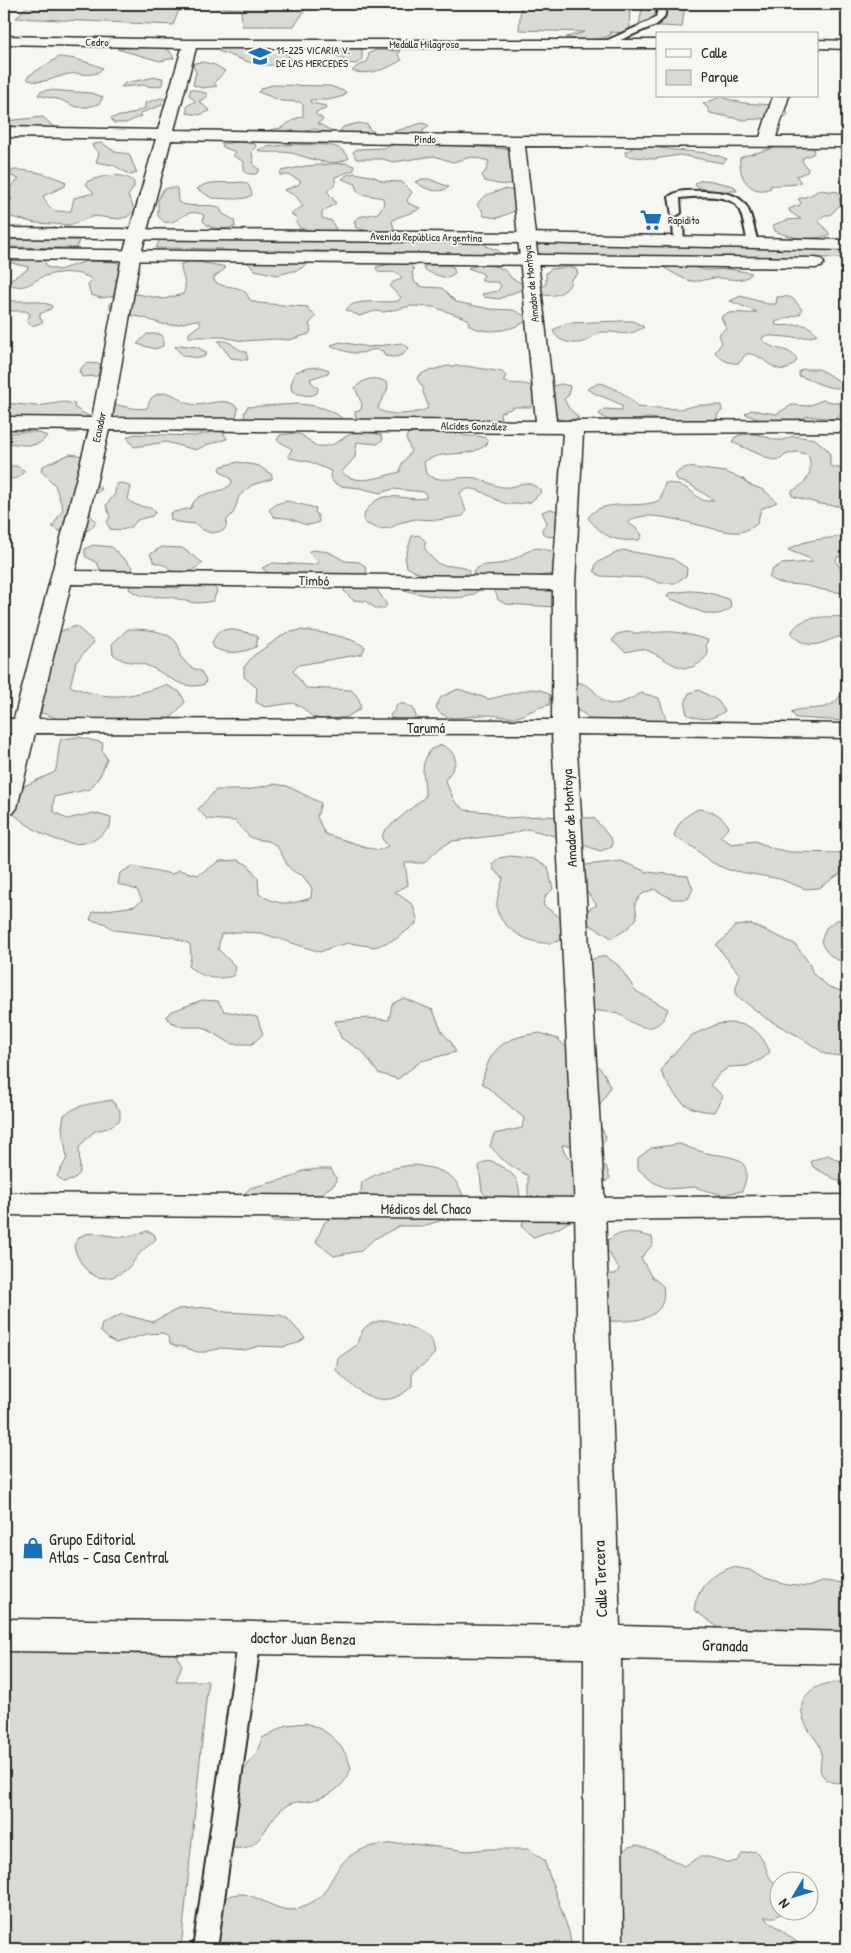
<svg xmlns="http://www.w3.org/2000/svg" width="851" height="1953" font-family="'Patrick Hand',sans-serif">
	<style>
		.green { fill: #d9d9d5; stroke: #828280 }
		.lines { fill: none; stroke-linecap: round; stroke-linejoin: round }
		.service-casing { stroke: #2b2b2b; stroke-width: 4 }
		.minor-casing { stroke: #2b2b2b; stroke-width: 3 }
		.secondary-casing { stroke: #2b2b2b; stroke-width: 3 }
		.service { fill: #f6f6f2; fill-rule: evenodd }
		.minor { fill: #f6f6f2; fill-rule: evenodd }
		.secondary { fill: #f6f6f2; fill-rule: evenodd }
		.labels { text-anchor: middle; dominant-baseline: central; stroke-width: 4; stroke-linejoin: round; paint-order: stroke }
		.far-street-label { font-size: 11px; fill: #2b2b2b; stroke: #f6f6f2 }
		.far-poi-label { font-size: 11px; fill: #2b2b2b; stroke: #f6f6f2; text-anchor: start }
		.street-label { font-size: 14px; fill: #2b2b2b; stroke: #f6f6f2 }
		.near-poi-label { font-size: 16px; fill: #2b2b2b; stroke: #f6f6f2; text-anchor: start }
		.near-street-label { font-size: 16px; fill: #2b2b2b; stroke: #f6f6f2 }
	</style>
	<rect width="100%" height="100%" fill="#f6f6f2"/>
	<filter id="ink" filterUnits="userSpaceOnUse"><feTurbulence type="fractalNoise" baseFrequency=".02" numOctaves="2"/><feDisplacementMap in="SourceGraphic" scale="10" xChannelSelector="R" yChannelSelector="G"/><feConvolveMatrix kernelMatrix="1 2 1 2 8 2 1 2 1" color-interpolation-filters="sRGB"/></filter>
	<g filter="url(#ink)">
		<!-- green -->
		<g class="green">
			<path d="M29,4H304L306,9L294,26H242L241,9L181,5L173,25L16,18Z"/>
			<path d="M521,4H629L630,33L609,32L612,34C601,42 578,41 566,37L585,32L519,30Z"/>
			<path d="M643,4H685L682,27L639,25Z"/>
			<path d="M155,45L169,50L174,58L160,61L117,49Z"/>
			<path d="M227,45L250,49L283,51L292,59C262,73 247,60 218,51V47Z"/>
			<path d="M327,48L362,49V60L356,64L347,63C341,55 331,56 322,50Z"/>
			<path d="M376,50L400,51L398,55L402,60C387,69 369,76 352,71L356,67L367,62L369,53Z"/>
			<path d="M59,57C75,58 88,62 103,68C93,79 82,72 69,74C54,77 44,85 28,80V76Z"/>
			<path d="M203,62L215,65L225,71L214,83L217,86L202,88L193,85L196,72L193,66L194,63Z"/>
			<path d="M156,77L163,78L162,85L153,87L144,85L121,87L125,83Z"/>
			<path d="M273,85L330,86L346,92L344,96L328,100H310L311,103L327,106L326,109L316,112V115L322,118L323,120L317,123L332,131L331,133C322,134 314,124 305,132L269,133L264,131L281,128L295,119L303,116V105L300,102L282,101L258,92L262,88Z"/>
			<path d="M191,89L206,93L207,97L199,101L210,111L199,115L187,113V106L195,101L189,95Z"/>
			<path d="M48,90L91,93L103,97L99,104L87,107H76L61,100L38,95L40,92Z"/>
			<path d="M720,97L743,103L774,105L786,109L788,114L785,117L744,120L710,113L707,107L703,104Z"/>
			<path d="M161,98L169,100L165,104L141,113V116L126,123H114L111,118L131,114L145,108V103Z"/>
			<path d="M43,117L55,128L23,132H4L5,121Z"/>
			<path d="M359,123L368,125L369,129L376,133C361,137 353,137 340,131L343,127Z"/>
			<path d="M422,123L428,125L429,127L423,130V135L402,139L389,133Z"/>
			<path d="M238,142L255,144L256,146L252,152L254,166L260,170L256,174H250L244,172V162L232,155L236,152L223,147L222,144Z"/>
			<path d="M401,142L511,149L517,181C506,187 497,184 485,181L482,175L486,171L489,161L472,157L453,162L434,156L393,162L383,159H356L353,152L357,149L384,148Z"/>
			<path d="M102,143L115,152L129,154L137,173L131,175L113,165L96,162L99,153L92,146L93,144Z"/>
			<path d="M296,144C313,147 339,139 349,158C332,169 308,157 291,153C281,151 272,153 262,152L258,150L266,147Z"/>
			<path d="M650,145C675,154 703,148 727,159L722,163L680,155L654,159L626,156L625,152L632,149L631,147Z"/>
			<path d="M809,145L814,150L813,154L802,158L803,163L808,169L807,172L796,176L800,181V183C790,186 780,184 770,186L771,188C750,197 738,176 740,158L744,156L774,148Z"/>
			<path d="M346,163L354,166V170L335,177V185L327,191L336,203L322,212V218L332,221L336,230L331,234L300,228L296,222L297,218L291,214L303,206L296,196L284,190L298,185L301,181L289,175H280L281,171L306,166Z"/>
			<path d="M13,170C33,170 48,174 66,182L65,186L43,196C51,212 53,212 71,211L74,198L94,193L86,184L88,181C102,176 122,171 134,182V187L128,196L135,210L127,217L119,219L94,216L70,225L36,223L11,217L4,219V202L12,199L6,190L19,179L9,175Z"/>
			<path d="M355,173L375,177L382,181L402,182L412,192L407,200L408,203L420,208C412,215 400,214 392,221L394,229C382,237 370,231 356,228L354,221L359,217L378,213L384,204L383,198L361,194L356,189V184L342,179L347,175Z"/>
			<path d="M422,179H429L449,187C439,195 425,189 415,182Z"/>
			<path d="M707,180L734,186L737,191H714L697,187L695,184L699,181Z"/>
			<path d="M242,182C250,184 250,187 252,195L246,198L236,199L212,198L197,189C208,179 228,184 242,182Z"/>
			<path d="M168,188H177L178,202C191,209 205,203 219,207L223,214L234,220L235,227C224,229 211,231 203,221L204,215C184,206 180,225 164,222L158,216V200L163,190Z"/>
			<path d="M505,189L515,191L517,210L498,218L484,216L482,210L477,205C482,194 495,192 505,189Z"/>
			<path d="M819,190L838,192L842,196L839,199L841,204L830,215H825L818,220L829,233V235C810,241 793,239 775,231L773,225L787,220L801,219L790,212L789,209L800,205L801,202L798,199L811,195Z"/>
			<path d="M4,239L79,240L76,248L4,247Z"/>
			<path d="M160,239H286L293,241L438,243L440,241L470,239L486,244V246L497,250L504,255L464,256L449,253L314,251L307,261L308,264L298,270L277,275L255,270L248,263L224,253L223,249L156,248Z"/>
			<path d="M545,243L837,249L847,250V258L547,256L536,252L535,247Z"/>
			<path d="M12,256L43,257L47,267L59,270L87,261L117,262L122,268V272L115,280L118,287L116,296L101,298L91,295L88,285L92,279C79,271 60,271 45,276C31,281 28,290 11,285L8,281L27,270L28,267L11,263L8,259Z"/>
			<path d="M192,261L222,266L226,268L214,277V281C222,289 238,284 246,293C248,295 248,298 250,300L258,303L308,307V310L316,316L309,324L311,330L309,334L289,340L276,339L243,341L222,337H189V333L201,324L198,320C190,320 186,323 179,324C166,327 156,322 144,318C132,314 121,318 110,309V303L116,299L137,294L164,299L183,294C189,284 180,274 181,264Z"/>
			<path d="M400,262L409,264L414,269L412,273L415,283L423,287L442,288L456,302L490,309L513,310L527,317L525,322C510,331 483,335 469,325L468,319L434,307L411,306L384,312L375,311L360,316L346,310C353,297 384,304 398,301L401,297L390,287L393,282L402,279C398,268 386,274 378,272L376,267Z"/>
			<path d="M674,262L706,270L728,269L752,273C742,285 728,277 715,278C704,279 696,284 685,279C677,276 669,270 661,266Z"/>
			<path d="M428,265H449L453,267L455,273L447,278C440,276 426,273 423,267Z"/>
			<path d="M478,265C493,265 505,266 511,278L521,283L525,288L499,299L484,297L482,294L498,291L501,286L498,282H485L481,279L484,276L482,273L468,268Z"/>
			<path d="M570,267L576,269L578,274L571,279C571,292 551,300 540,293L539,289L546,284V273L551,269Z"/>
			<path d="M741,296L768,304H776L777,297C793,295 794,299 802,310L800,314L775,322L776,325C793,328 806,318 817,335C801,341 781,335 764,336L762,338C770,353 792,345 797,361L788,369C770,373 763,352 746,354L739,363C729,364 721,360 715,352L722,343L719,334L726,328L721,317C732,308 745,316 757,312L730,301Z"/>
			<path d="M4,301H36L51,305L52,308L40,314V318L43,322L32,326L27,322L30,314L26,311H4Z"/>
			<path d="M622,321H633L644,327C623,339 624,331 603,332C596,332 592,338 586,341C575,346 556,342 553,330L567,323Z"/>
			<path d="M147,334H159L163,336V346L155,349L137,344Z"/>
			<path d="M218,341C232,339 233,349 246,352L248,360L231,358Z"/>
			<path d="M340,342L369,347L402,343L409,348C403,357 396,358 385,356L383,351C369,347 369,353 359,353C352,354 336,349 331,345Z"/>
			<path d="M180,345L197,347L206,352V355L201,358L183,356L175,347Z"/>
			<path d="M86,363L101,364L98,376L82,377L79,371Z"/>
			<path d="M448,366H466L502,372L506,376L503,381C517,387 524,379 539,391L540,403L531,407H515L500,413L501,419L484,423L445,420L421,429L362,422L355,416V412L361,410L362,404L355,388C364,378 378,375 388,384C388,395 380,399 378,409C389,417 415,414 427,409L428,405L423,392L424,389L417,379L418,376L427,371Z"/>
			<path d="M320,367L329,370L328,373L310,379L312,383L318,388L317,393C310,398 300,395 292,391L291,385L295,372L308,368Z"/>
			<path d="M802,369H819L841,382L842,385L838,388C823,388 813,380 799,376V372Z"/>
			<path d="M599,383C609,384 633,398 637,407L679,409L699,405H721L722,411L718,414L717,418L720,421L703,424L691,420L682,421L647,418L633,422L612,423L599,414L604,409L622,410V406C611,398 598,397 587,389Z"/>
			<path d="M561,384L570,386L569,395L564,399L568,407L579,418L565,421L557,418L549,387Z"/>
			<path d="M166,393C177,394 178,400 187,403C204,410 223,393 238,408L235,422L201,433H190L106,419L108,404C122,404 133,411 147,408C151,397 152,394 166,393Z"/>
			<path d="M823,400L847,405V414L841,415L835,419L808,416L795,422H764L745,414L751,410L776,414L792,405L808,406Z"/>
			<path d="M64,402L75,404L74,407C81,413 88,414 94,420C81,438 64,435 48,423L9,425L4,423V403L37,406Z"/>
			<path d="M298,404C314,405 337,409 346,423L246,421L244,414L247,407Z"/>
			<path d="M450,430C455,431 461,435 467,436C475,437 480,434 488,440L487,444C468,460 444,448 424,462L426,474C445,485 456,475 476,478C485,480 493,486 502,487C522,489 521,475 542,491L531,502C524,503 515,505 507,504C493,501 473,480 460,493L466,511L463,516L438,520L415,519L399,523L391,528L379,529L365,523C363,516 364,513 368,508C371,506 374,501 377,500C392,491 412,503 427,497L424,492L393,489L380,493L360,488L340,486L334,483L330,477L331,471L310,462L290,458L288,456L292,449L277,440L280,435C302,432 299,433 316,446C340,448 339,436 357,432C365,430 373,433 381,435L383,440L377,444L357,442L355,457L342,472C356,487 382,476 400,472C400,462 407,459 411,451L406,438L408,433L427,434Z"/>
			<path d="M217,431L223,432L227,439L206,445L196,450L166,442L134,447L127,437L135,434L195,436Z"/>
			<path d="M19,432H36L47,436C37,451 19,443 4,443V434Z"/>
			<path d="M743,434H756L776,440H783L793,436L815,439L828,450L830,456V466L847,470V507L820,504L792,496V491C807,484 813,473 809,457L806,454L796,452L785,455L781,459L772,460L732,442L735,437Z"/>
			<path d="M70,454L92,457L84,476L102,489L90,497L91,508L90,515L96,521C92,531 78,536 67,535C63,534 57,529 52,527L63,509L55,485L41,471L43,466Z"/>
			<path d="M238,462L259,466L272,475V479L252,485L239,496L234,512L227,520L226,527L223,531L211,533L203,530L196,524L177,522L171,520L170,513L191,508C197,488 220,497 232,483L231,479L219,470L222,466Z"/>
			<path d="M4,466H16L25,471L18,478L4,480Z"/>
			<path d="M687,467L725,472L743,479L748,484L764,490L777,502L761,509L757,524C752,527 746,531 740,532C714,535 647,502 628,523L637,529L642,535L639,540C614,542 604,537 588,518C603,496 638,511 660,500L665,483C673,483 680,485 688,489C698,496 701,504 714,500L689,484L678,481L675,475L679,471Z"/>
			<path d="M122,483L131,487L128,499C135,508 145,505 155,510V513L152,516L137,520C131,530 121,531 110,529L107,523L110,516L106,505L115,494L116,484Z"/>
			<path d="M287,501L316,508L315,512L318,516L319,522C305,528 303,523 291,519C286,517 279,518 274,517L269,510L276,504Z"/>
			<path d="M550,509L558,511L560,520L556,524L561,533C554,538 550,538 543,534L542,529L547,523L542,512Z"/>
			<path d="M419,535L426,542L424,547C428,553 434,563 442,565C453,567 460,563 470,571L467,574C449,578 423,578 407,567L405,558L412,536Z"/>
			<path d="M847,536V555L837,557L836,561L843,573L847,574V593C833,592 821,590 808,586C793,583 782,587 769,577L773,569L782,564L812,562L811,559L788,550C806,538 827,539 847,536Z"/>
			<path d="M93,545L112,547L133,568L131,571L121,575L102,573L97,563L85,556V549Z"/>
			<path d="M162,547L182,548L203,563L191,571L183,573L171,571L167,566L154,562L150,554Z"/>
			<path d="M537,548L557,552L555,574L525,578L556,588L555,607L506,604L498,600C496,587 485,583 474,576L473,572C482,561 495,567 507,562C518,558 525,551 537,548Z"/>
			<path d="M312,550L329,552L345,561L359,562L365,566L367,572L361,576L271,575L262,568L273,563L313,565L319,562L308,552Z"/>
			<path d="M622,550L673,559L687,568L686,576L675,583H660L648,578L600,576L594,571L596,563Z"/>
			<path d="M150,580C159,584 167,588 177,588C191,587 207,574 217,591L213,601C193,605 192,602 174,598C156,594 146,602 129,589L130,583Z"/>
			<path d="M410,581L479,589C471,606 416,594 401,589Z"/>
			<path d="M365,582L376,588L387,605L383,609H377L365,601L353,600L344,591L346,586Z"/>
			<path d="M688,591C704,591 716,594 730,600L731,608C714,621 698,611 682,603C677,601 672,600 667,597L669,593Z"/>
			<path d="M847,616V635C823,639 813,655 791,634C799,613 829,618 847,616Z"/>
			<path d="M76,626L94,642L76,662L70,686C108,701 128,698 166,685L180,692L185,702L172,717L160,724L62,720L39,712L49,635Z"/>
			<path d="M128,629C147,629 181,630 180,656L190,667L201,671L206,680L205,684C182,692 168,674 148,666C135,660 125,665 113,654L112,644Z"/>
			<path d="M229,629L254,634L258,637L256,647C242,653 228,655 214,648L212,642L219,631Z"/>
			<path d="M301,630C320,632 350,636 365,647L362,654L299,665L293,671L306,688L351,690C358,696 361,700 360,709L347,717L326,720L312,717L303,708L293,703L265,707L256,702L257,688L244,677V667L253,656L286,633Z"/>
			<path d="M627,632C643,635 658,631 674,632C685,633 697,637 708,640L706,645L708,654C684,686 666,653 641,649C637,649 631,651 626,652L612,641L617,634Z"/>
			<path d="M573,681C581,683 589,685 594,691C603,701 605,706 620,703C627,701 635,696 642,693L659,698L666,719L672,722L665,736L592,721L583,713L558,701Z"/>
			<path d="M847,685V721L796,718L791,712C804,706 823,712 835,702C840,698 843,690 847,685Z"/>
			<path d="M458,689L489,699L531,689L541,690L550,695L549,705C538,707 532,711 523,715C512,720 499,715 488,715C474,714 461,720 448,717C442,715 438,712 436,707L441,697Z"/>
			<path d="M699,690L718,701L725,711C713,720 701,721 687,714C684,707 686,699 689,693Z"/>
			<path d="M397,704H405L413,708L417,719L404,722L393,719L390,715L395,710Z"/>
			<path d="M79,737L103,743L102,750L107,759L100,776L90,789L54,797L53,811L67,819L94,813L111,818L110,827C105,831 100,837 94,840C66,853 29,828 9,810L22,787L55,772C59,760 57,751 61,739Z"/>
			<path d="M442,745C462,755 456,767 445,780L455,802L465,810L489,812L506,818L541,816L594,818L612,840V847L600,851L570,840L528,829L509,834L453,841L441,847L424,863H405L408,885L395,892L413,905L418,922L396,939L375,947L349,943L332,947L320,952L261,933L237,932L221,934L218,949L236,967L234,976C213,980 207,979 189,967L191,957L190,944L172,937L114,930L104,923L90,920L93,912L135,906L142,900L137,890L118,884L120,873L133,866L172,874L179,870L198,875L220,861L238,860L248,865L258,878L259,894C279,906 289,905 311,898L312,888L302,875C283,870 287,857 275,845C269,839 259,841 252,838C246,835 240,826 235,821L207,819L198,809L216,790H247L274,784L287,786L321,803L317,817L325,834L369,848L379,850L388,846L382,839L384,831L425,797C426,775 417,770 431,749Z"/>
			<path d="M698,809C712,810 721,814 729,827L720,837L732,844L755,841L775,849L791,852L847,853V869L819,888L805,889L780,879L729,870L717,865L708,860L696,849L674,836C678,822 685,816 698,809Z"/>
			<path d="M511,856L533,859L548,867L553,889L546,895L543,905L561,918L569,930L566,938C561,940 556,942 551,943C532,945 505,931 498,913C494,902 501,888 503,878L494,870L492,864L499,858Z"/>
			<path d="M621,861L647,872L688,876L693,889L688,899H672L654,889L642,894L635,903L637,918L627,929L612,938L575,916L597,905L573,874L577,866Z"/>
			<path d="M836,920H847V964C834,959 825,954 821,941L826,928Z"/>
			<path d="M751,924L795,944L809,963L813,974L829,987L847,993V1057L825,1054L800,1037L767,1019L736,995V987L740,975L716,945L725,938L735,926Z"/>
			<path d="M605,956L618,965L636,991L668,1009C663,1025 651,1032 635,1024C629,1022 624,1016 618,1014C609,1012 599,1011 590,1010L586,961Z"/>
			<path d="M403,998L433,1010L442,1032L451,1042L456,1052L421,1061L398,1079L378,1073L363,1052L341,1038L335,1021L368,1018L389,1020L392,1004Z"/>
			<path d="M202,1000L218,1001L224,1011L257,1017L263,1034L252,1044H232L203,1027H183L171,1022L166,1017L170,1012Z"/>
			<path d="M730,1023C752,1024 761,1032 770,1052L762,1059L747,1066L729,1067L719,1074L710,1085L723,1096L714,1112C681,1110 676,1098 661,1072L666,1062L692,1035L718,1024Z"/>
			<path d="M540,1033L558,1039L574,1055L595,1063L604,1073L610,1087C606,1097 594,1110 597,1121C600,1127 604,1130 606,1139L599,1147L562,1145L564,1152L573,1163L606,1166L610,1178L588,1195L574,1219L557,1229L533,1237L522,1227L528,1194V1176L505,1162L490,1146L494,1134L522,1128L524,1118L482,1083C489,1047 505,1037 540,1033Z"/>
			<path d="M111,1100L120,1110V1120L108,1128L95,1131L86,1139L79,1148L80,1173L73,1180L63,1182L57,1176L67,1158L62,1127L64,1115C84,1102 89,1105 111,1100Z"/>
			<path d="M680,1144C690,1148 701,1152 711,1154C737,1157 755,1160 742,1191L722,1195L694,1187L668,1189L653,1182L638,1169V1158L651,1148Z"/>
			<path d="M828,1155L847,1165V1203L840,1182L813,1167L811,1161Z"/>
			<path d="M492,1161C511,1173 519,1174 520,1198L490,1200L482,1191L479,1166L485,1162Z"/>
			<path d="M415,1165C440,1169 458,1173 464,1200L450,1218L423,1226H400L374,1239L361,1251L334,1256L316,1242L324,1223L361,1192L362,1182C379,1172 395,1166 415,1165Z"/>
			<path d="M318,1169H331L336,1178L335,1184L326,1190L299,1221H273L243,1195L250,1188L293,1177L302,1171Z"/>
			<path d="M147,1231L154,1234L156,1239C151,1244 146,1247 141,1252C136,1257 132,1265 126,1270C100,1288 82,1273 74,1247C80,1223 107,1238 124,1237C132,1237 140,1233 147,1231Z"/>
			<path d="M630,1232L652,1237L653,1244L641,1258L651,1276L663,1286C669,1320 635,1322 610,1321L604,1315L607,1274H616L619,1269L603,1243L615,1235Z"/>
			<path d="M210,1307L225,1312L280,1315L288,1319L305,1338L298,1343L283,1347L259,1346L245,1350L221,1348L205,1352H197L184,1347L175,1346L170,1343L168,1337L163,1333L147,1334L116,1343L110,1340L100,1331L102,1324L122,1314L152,1322L178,1309Z"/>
			<path d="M386,1320C398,1323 425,1330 432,1341C433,1344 434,1350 435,1353L426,1363L412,1372V1386C384,1414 358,1393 336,1370L338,1358L357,1345C362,1325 368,1323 386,1320Z"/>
			<path d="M733,1567L750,1570L764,1579L788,1585L808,1587L824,1581L842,1583L847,1586V1648L723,1631L694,1610C698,1585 709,1575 733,1567Z"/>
			<path d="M18,1646L138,1654L156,1650L174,1652L182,1665L176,1681H208L181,1949H4V1651Z"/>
			<path d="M837,1682L847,1683V1781C838,1784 830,1784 823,1776C817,1769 823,1759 821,1750C819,1741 811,1735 807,1727C792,1700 811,1684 837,1682Z"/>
			<path d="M305,1723C329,1730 344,1744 351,1768C345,1787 328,1798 308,1801C300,1802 293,1801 286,1806C264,1820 264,1852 233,1848L226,1841L240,1775L256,1754L262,1738L287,1725Z"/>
			<path d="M406,1843L468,1851L488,1849H528L544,1860L569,1932L572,1949H204L198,1933C205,1923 212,1910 221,1902C245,1880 266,1910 292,1910C296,1910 302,1906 306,1905C326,1897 327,1885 338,1869C354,1845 379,1844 406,1843Z"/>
			<path d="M638,1845L657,1852L684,1866L700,1857H709L729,1863L737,1861L742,1854L755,1851C769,1862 764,1878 778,1886V1910L785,1911L775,1917H764L806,1949H619L624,1926L621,1853L628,1847Z"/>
		</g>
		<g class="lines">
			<!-- service casing -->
			<g class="service-casing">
				<g id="service">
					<path d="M659,4H667L664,18L656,25L606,46L599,44L650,21L656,17Z"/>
					<path d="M704,191C749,193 748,204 758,243L757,245L753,246L748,243C745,232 744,219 739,209C730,192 696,197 680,198L681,213L676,216L672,215L669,197C678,189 693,191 704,191Z"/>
					<path d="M678,221L683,224L684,241L679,244L674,241L673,224Z"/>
					<path d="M250,1628L258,1630L261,1637L217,1949H193L239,1637L242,1630Z"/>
				</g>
			</g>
			<!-- minor casing -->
			<g class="minor-casing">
				<g id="minor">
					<path d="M4,36L190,40H657V48H196L174,130L516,136L760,137L773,96H789L776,137H847V147L525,146L556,421L847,420V432L583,433L575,584L576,720L847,724V738L576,734L605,1209L620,1626L847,1632V1664L621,1659L623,1949H583L584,1658L4,1651V1619L583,1626L575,1209L552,734L35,733L17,808L13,813L4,815V760L11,733H4V719H14L89,430L4,429V417L92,418L122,257L156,139L4,137V127L158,130L182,48L4,44ZM171,140L509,146L536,421L112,418L140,257ZM109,430L563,433L553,577L75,571ZM71,584L553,590L552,720L38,719Z"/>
					<path d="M817,40L847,41V49L817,48Z"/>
				</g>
			</g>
			<!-- secondary casing -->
			<g class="secondary-casing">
				<g id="secondary">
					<path d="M4,228L526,233L847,240V250L526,243L4,238Z"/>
					<path d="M4,249L815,258L821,259L824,263L821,267L815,268L4,259Z"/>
					<path d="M4,1193L590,1198L847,1195V1217L590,1220L4,1215Z"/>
				</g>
			</g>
			<!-- service -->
			<use href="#service" class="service"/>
			<!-- minor -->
			<use href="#minor" class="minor"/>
			<!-- secondary -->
			<use href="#secondary" class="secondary"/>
		</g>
	</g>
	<!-- icons -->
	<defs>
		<g id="school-bare" transform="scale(1.725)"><path d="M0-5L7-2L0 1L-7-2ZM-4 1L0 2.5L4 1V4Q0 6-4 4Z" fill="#1f6fb2" stroke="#f6f6f2" stroke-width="2.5" paint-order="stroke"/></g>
		<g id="supermarket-bare" transform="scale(1.725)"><path d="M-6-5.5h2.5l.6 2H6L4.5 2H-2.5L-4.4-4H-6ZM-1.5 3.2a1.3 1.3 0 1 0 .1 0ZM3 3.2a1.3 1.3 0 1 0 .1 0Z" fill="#1f6fb2" stroke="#f6f6f2" stroke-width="2.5" paint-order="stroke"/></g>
		<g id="shop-bare" transform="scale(1.725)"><path d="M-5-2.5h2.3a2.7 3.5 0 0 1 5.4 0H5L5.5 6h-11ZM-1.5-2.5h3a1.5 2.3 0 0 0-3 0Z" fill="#1f6fb2" stroke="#f6f6f2" stroke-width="2.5" paint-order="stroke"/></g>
	</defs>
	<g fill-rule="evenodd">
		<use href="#school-bare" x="260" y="56"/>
		<use href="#supermarket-bare" x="651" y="220"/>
		<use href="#shop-bare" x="33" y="1548"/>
	</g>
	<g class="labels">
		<!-- far-street labels -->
		<g class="far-street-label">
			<text transform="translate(97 42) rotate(1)">Cedro</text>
			<text x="424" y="44">Medalla Milagrosa</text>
			<text transform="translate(425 139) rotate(1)">Pindo</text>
			<text transform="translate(426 237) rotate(1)">Avenida República Argentina</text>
			<text transform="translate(531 284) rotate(-96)">Amador de Montoya</text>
			<text transform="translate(474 426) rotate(1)">Alcides González</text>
			<text transform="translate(99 427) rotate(-78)">Ecuador</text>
		</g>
		<!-- far-poi labels -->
		<g class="far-poi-label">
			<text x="276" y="50">11-225 VICARIA V.<tspan x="276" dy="13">DE LAS MERCEDES</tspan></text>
			<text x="668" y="220">Rapidito</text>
		</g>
		<!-- street labels -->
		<g class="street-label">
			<text transform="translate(314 580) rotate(1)">Timbó</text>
			<text x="426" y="727">Tarumá</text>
			<text transform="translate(569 818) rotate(-93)">Amador de Montoya</text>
			<text x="426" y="1208">Médicos del Chaco</text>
		</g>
		<!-- near-poi labels -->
		<g class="near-poi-label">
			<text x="49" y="1539">Grupo Editorial<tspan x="49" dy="18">Atlas - Casa Central</tspan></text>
		</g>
		<!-- near-street labels -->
		<g class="near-street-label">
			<text transform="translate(600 1579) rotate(-92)">Calle Tercera</text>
			<text transform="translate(303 1638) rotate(1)">doctor Juan Benza</text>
			<text transform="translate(725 1645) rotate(2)">Granada</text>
		</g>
	</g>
	<!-- margin -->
	<rect width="851" height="1953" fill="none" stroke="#f6f6f2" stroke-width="20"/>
	<rect x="10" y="10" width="831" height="1933" fill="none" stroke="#2b2b2b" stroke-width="2" filter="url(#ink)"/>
	<!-- legend -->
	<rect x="656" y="32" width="162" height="65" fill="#f6f6f2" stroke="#a5a5a2"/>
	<rect x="666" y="49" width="25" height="8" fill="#f6f6f2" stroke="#a5a5a2"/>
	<text x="701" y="58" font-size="15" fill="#2b2b2b">Calle</text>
	<rect x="666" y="70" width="25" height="15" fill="#d9d9d5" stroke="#a5a5a2"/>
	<text x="701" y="82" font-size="15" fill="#2b2b2b">Parque</text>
	<!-- north arrow -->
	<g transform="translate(794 1896) rotate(232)"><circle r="24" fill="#f6f6f2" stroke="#a5a5a2"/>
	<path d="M0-4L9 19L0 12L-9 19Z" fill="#1f6fb2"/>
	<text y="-8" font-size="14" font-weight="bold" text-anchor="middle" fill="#2b2b2b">N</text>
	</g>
</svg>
